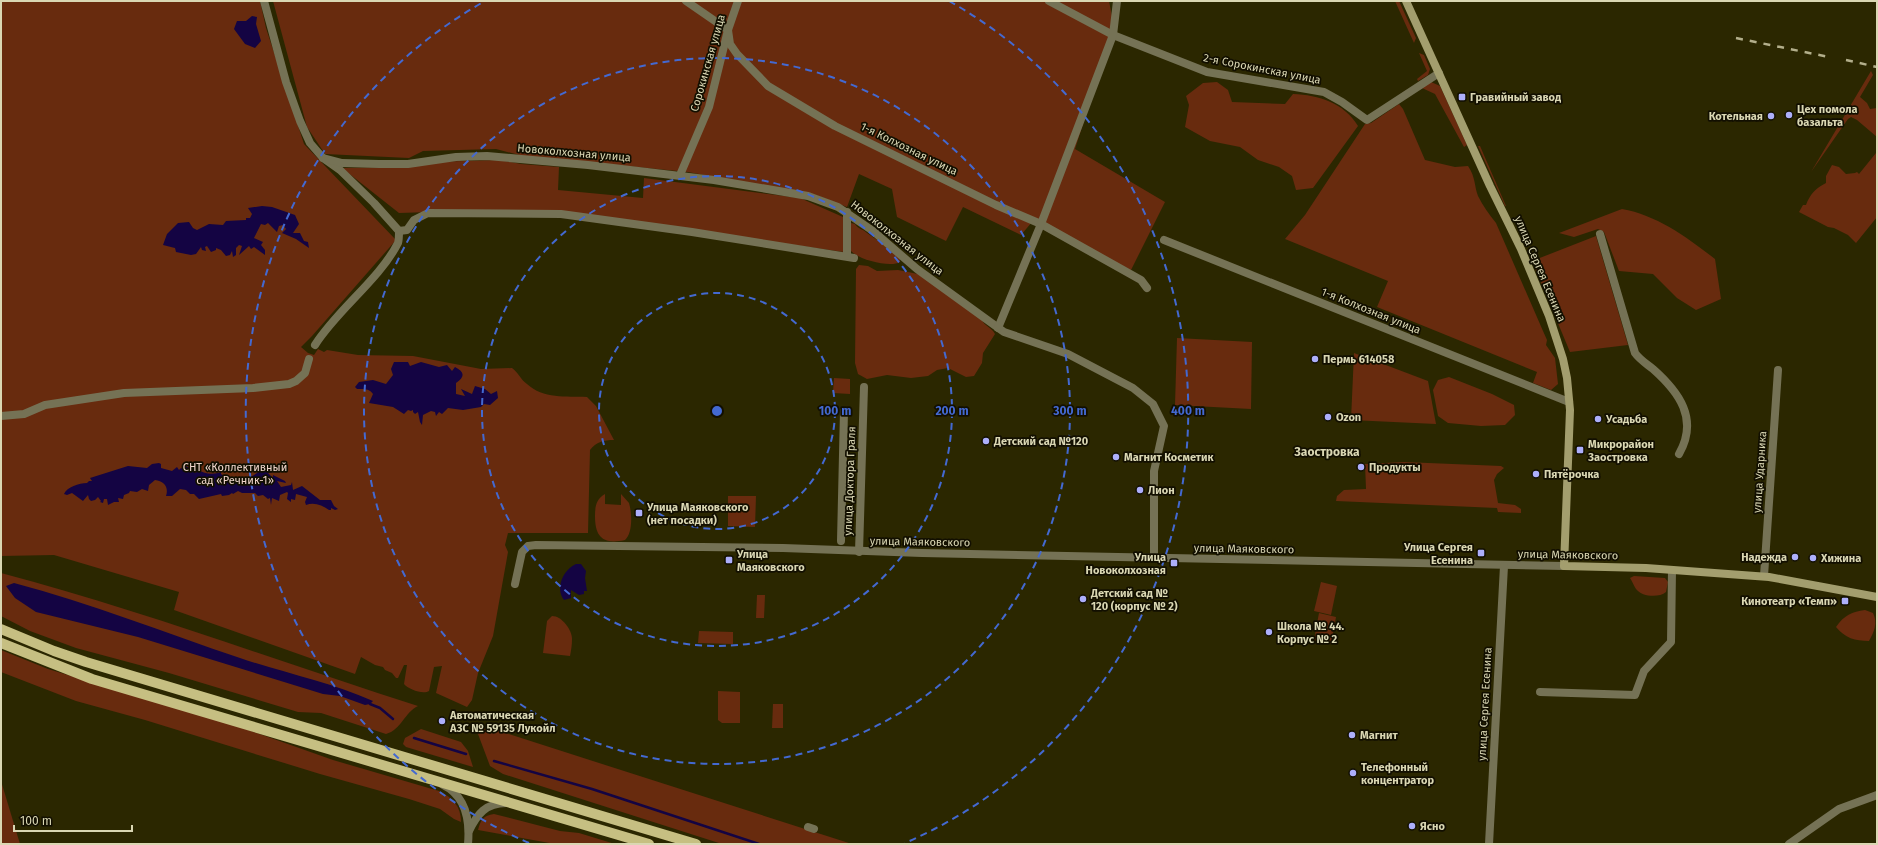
<svg xmlns="http://www.w3.org/2000/svg" width="1878" height="845" font-family="'Fira Sans',sans-serif">
	<style>
		.green { fill: #682b0e }
		.water { fill: #140443 }
		.lines { fill: none; stroke-linecap: round; stroke-linejoin: round }
		.stream { stroke: #140443; stroke-width: 2.5 }
		.street { stroke: #757255; stroke-width: 8 }
		.secondary { stroke: #a39e6e; stroke-width: 8 }
		.primary { stroke: #c6bf82; stroke-width: 10 }
		.rail { stroke: #b3af8b; stroke-width: 2.5; stroke-dasharray: 7 7; stroke-linecap: butt }
		.ring { fill: none; stroke: #4369d1; stroke-width: 2; stroke-dasharray: 7 5 }
		.poi-dot { fill: #adaffb; stroke: #120f00; stroke-width: 1.5 }
		.labels { text-anchor: middle; dominant-baseline: central; stroke-width: 3.5; stroke-linejoin: round; paint-order: stroke }
		.street-label { font-size: 11px; fill: #dad7b3; stroke: #120f00 }
		.poi-label { font-size: 11px; font-weight: bold; fill: #dad7b3; stroke: #120f00; text-anchor: start }
		.park-label { font-size: 11px; fill: #efd5ca; stroke: #120f00 }
		.neighbourhood-label { font-size: 12px; font-weight: bold; fill: #dad7b3; stroke: #120f00 }
		.centre { fill: #4369d1; stroke: #120f00; stroke-width: 2 }
		.ring-label { font-size: 12px; text-anchor: middle; font-weight: bold; fill: #4369d1; stroke: #120f00; stroke-width: 3.5; stroke-linejoin: round; paint-order: stroke }
	</style>
	<rect width="100%" height="100%" fill="#2b2700"/>
	<!-- green -->
	<g class="green">
		<path d="M1,1H260L266,28L304,144L396,240L312,336L301,347L308,353L314,355L318,349L324,352L327,350L358,355L413,356L481,369L512,368C518,372 521,380 527,384C543,399 566,396 587,397L596,406L614,440C604,440 596,442 590,450L588,533H508L505,545L508,552L493,636L478,673L472,700L467,707L436,693L442,666L434,667L429,691C423,695 408,689 404,684L407,665H404L398,678H396L392,673L385,670L383,667L375,665L361,657L355,674L174,610L179,592L54,555L1,556Z"/>
		<path d="M273,1H1109L1114,27L1075,149L1165,202L1131,270L1032,222L1021,235L963,207L946,241L897,217L892,189L859,174L847,207L816,195L688,172L523,156L496,149L423,151L409,158L325,154L307,127Z"/>
		<path d="M1395,1H1399L1416,38L1414,43Z"/>
		<path d="M1419,53L1424,55L1430,69L1428,75L1418,81L1417,79L1427,71Z"/>
		<path d="M1871,71L1873,75L1860,97L1867,103L1870,109L1877,108V137L1857,120L1851,117L1848,119L1811,172Z"/>
		<path d="M1217,82L1228,90L1232,102L1285,104L1293,94C1319,95 1344,103 1358,126L1313,188L1296,190L1292,176L1279,167L1258,160L1240,147L1210,141L1185,127L1189,105L1186,96L1203,83Z"/>
		<path d="M1431,82L1440,86L1467,145L1464,147L1435,94L1422,88Z"/>
		<path d="M1399,104L1403,109L1425,160L1455,167L1468,166C1476,178 1474,186 1478,196C1483,206 1489,214 1496,223L1543,331L1547,340L1546,345L1555,358L1558,384L1551,390L1533,383L1537,372L1377,307L1388,281L1285,239L1305,215L1365,124L1371,123Z"/>
		<path d="M1478,146H1480L1506,206H1505Z"/>
		<path d="M1877,147V217L1856,243L1848,235L1834,228L1828,227L1799,212L1803,205H1806C1810,194 1816,188 1826,183V176L1832,165L1839,167L1846,174L1855,173L1857,172L1859,174L1876,153Z"/>
		<path d="M500,160L521,164L559,167L558,190L643,198L644,178L800,198L843,217L844,252L572,214L495,210L399,213L342,168L410,167L427,162Z"/>
		<path d="M1622,209C1657,215 1688,238 1715,259L1721,299L1696,310L1677,298L1653,274L1619,271L1604,232L1598,229L1574,237L1559,233Z"/>
		<path d="M851,223L855,224C858,229 863,229 867,233C879,241 890,249 900,259V262C891,268 859,260 851,251Z"/>
		<path d="M1596,236L1628,345L1570,352L1532,261Z"/>
		<path d="M859,265L868,266L877,271L898,270L918,274L981,316C982,326 991,326 995,334L983,353L982,363L974,376L966,377L948,368L937,370L928,376L911,378L887,375L867,379L858,374L855,363L856,269Z"/>
		<path d="M1177,338L1252,342L1251,409L1175,405Z"/>
		<path d="M1354,353L1428,381L1436,424L1351,420Z"/>
		<path d="M1449,377L1492,394L1514,405L1515,415L1505,425L1481,426L1448,423L1438,416L1433,390L1438,380Z"/>
		<path d="M834,378L850,379V394L833,393Z"/>
		<path d="M1404,462L1501,466L1504,468L1497,474L1494,480L1498,503L1515,505L1521,509V513L1498,512L1497,508L1336,501L1337,496L1344,490L1366,489L1365,464Z"/>
		<path d="M605,494V504L621,505V494L629,503C632,513 633,533 625,540C603,545 595,537 595,516C595,507 596,499 605,494Z"/>
		<path d="M728,496H756L755,527L728,526Z"/>
		<path d="M1,573C142,610 279,662 418,706C405,712 401,730 386,734L321,713L298,712L169,673L76,648L30,631L1,616Z"/>
		<path d="M1634,576L1665,578L1668,582L1666,592C1659,598 1642,597 1636,589C1634,586 1632,581 1630,578Z"/>
		<path d="M1321,582L1337,586L1331,615L1314,611Z"/>
		<path d="M757,595H765L764,618H756Z"/>
		<path d="M1865,610L1873,613C1878,623 1874,632 1869,641C1855,641 1845,638 1836,627C1844,615 1852,612 1865,610Z"/>
		<path d="M1319,613L1336,617L1331,644L1314,640Z"/>
		<path d="M552,616C562,616 572,630 572,639C572,645 571,651 570,656L543,653L547,621Z"/>
		<path d="M699,631L733,632V644L698,643Z"/>
		<path d="M1,650L48,669L237,726L333,760L439,791C453,798 461,806 461,822L454,819L440,809L409,799L320,774L145,720L76,701L1,672Z"/>
		<path d="M718,691L740,692V723H722L718,720Z"/>
		<path d="M773,704H783V728H772Z"/>
		<path d="M479,723L490,734L496,730L852,844H722L503,774L490,766L475,726Z"/>
		<path d="M421,729L461,742L468,751L473,767L406,747L403,744L405,738Z"/>
		<path d="M1,781L20,844H1Z"/>
		<path d="M494,814L560,831L579,833L615,844H555L478,830C481,819 483,816 494,814Z"/>
	</g>
	<!-- water -->
	<g class="water">
		<path d="M252,16L257,17L256,24L261,41L255,48L245,44L234,29L237,21H246Z"/>
		<path d="M262,206L272,207L295,215L299,224L293,233H300L304,241L308,242L309,248L296,239L282,233L286,229L283,225L279,226L277,232L268,223L265,225L261,224L254,238L263,242L261,245L265,250V255L254,247L251,249L249,246L239,255L242,246L239,245L236,248V255L233,257L232,251L230,255L226,256L221,250L216,248V250L211,252L207,246L205,247L206,251L202,250L201,247L196,254L191,255L176,252L175,248L163,245L167,234L178,223L189,222L193,228L197,230L209,224L223,225L226,221L246,220V218H250L252,214L248,208Z"/>
		<path d="M394,362H408L410,366L421,362L439,367L447,365L452,371L455,367C465,372 465,377 456,383V394L465,396L461,389L472,394L475,386L485,389L491,394L497,391L498,398L490,405L484,404L481,407L463,410L448,408L442,414L439,412L436,416L435,412L431,411L423,415L422,425L420,422L418,412L415,414L413,412V410L411,411L408,410L404,414L393,407L369,403L373,394C369,388 363,389 357,389L355,387L359,382L373,380L386,384L393,375L391,369Z"/>
		<path d="M159,463L161,464V468L172,471L177,467L179,470L181,468L186,470V466L196,473L197,469C203,474 214,475 221,472V474L230,480L251,477L260,471L266,469L285,470L268,473L273,478V475L285,481L286,483L277,481L281,487L291,485L292,482L293,490L302,486L320,500H331L334,506L338,509L335,510L331,508V510H329C322,505 314,502 306,505L305,502L307,497L296,494L295,500L291,499V502L287,499L288,493L287,492L280,495L279,501L272,498L271,505L270,498L268,499L263,495L258,496L255,493H242L238,491L233,494L232,493L229,495L222,496L221,494L199,499L194,494H190L186,490L180,489L172,496H166C169,487 164,481 155,480L149,485L148,491L142,489L137,492L130,491L129,493L124,495L123,499L118,498L119,502H114L108,505L107,499H104L103,503L100,502L101,501L98,497L95,500L91,501L89,499L88,495L83,501L72,493L67,495L64,494C67,487 79,483 87,483L89,481H92L90,478L128,466L147,468L152,464Z"/>
		<path d="M576,564H581L586,571L585,578L587,591H584V594L579,595L571,590V598L564,600C555,588 563,570 576,564Z"/>
		<path d="M14,583C91,603 165,633 240,658C284,673 330,682 373,701L370,704L365,705L340,696L323,694L138,637L36,612L15,598L6,586Z"/>
	</g>
	<g class="lines">
		<!-- stream -->
		<g class="stream">
			<path d="M370,704L380,708L393,719"/>
			<path d="M414,738L466,754"/>
			<path d="M494,761L592,789L759,844"/>
		</g>
		<!-- street -->
		<g class="street">
			<path d="M264,1L286,82L300,121L310,143L323,158L340,170L374,203L399,231C399,235 399,240 398,243C379,280 338,309 315,345"/>
			<path d="M686,1L728,30L730,44L737,54L768,86L835,126L996,205L1041,224L1141,280L1147,288"/>
			<path d="M1049,1L1113,35L1207,72L1324,92L1342,102L1367,120L1439,73"/>
			<path d="M323,158L342,163L379,164H408L456,157L487,156L588,165L714,180L808,196L838,207L873,231L917,269L1004,332L1068,354L1133,388L1153,404L1164,426L1154,471V558"/>
			<path d="M680,175L709,107L728,30L738,1"/>
			<path d="M399,231L407,230L414,220L428,213L561,214L692,232L854,258"/>
			<path d="M1600,234L1635,353C1640,360 1647,364 1653,369C1679,392 1699,419 1679,454"/>
			<path d="M1164,240L1569,402"/>
			<path d="M847,256V212"/>
			<path d="M998,328L1041,224L1113,35L1117,1"/>
			<path d="M1,416L24,414L45,405L124,393L253,388L289,384L296,381L305,373L309,359"/>
			<path d="M841,541L844,411"/>
			<path d="M859,552L864,387"/>
			<path d="M1764,576L1778,370"/>
			<path d="M515,584L522,552L528,546L536,545L783,548L922,553L1564,566"/>
			<path d="M1540,692L1635,695L1644,671L1671,642L1672,570"/>
			<path d="M443,785C466,796 470,821 468,844"/>
			<path d="M808,827L814,829"/>
			<path d="M469,831C477,814 486,803 506,803"/>
			<path d="M1489,844L1504,566"/>
			<path d="M1789,844L1839,809L1877,795"/>
		</g>
		<!-- secondary -->
		<path class="secondary" d="M1406,1L1490,186L1521,249L1549,316L1563,359L1567,378L1570,410L1564,566L1646,568L1769,577L1877,597"/>
		<!-- primary -->
		<g class="primary">
			<path d="M1,629L54,651L86,662L696,844"/>
			<path d="M1,643L92,679L649,844"/>
		</g>
		<!-- rail -->
		<g class="rail">
			<path d="M1736,38L1829,57"/>
			<path d="M1846,60L1877,67"/>
		</g>
	</g>
	<!-- distance rings -->
	<g class="ring">
		<circle cx="717" cy="411" r="118"/>
		<circle cx="717" cy="411" r="235"/>
		<circle cx="717" cy="411" r="353"/>
		<path d="M529 843A471 471 0 0 1 485 1M949 1A471 471 0 0 1 905 843"/>
	</g>
	<!-- markers -->
	<g class="poi-dot">
		<rect x="1458" y="93" width="8" height="8" rx="2"/>
		<circle cx="1789" cy="115" r="4"/>
		<circle cx="1771" cy="116" r="4"/>
		<circle cx="1315" cy="359" r="4"/>
		<circle cx="1328" cy="417" r="4"/>
		<circle cx="1598" cy="419" r="4"/>
		<circle cx="986" cy="441" r="4"/>
		<rect x="1576" y="446" width="8" height="8" rx="2"/>
		<circle cx="1116" cy="457" r="4"/>
		<circle cx="1361" cy="467" r="4"/>
		<circle cx="1536" cy="474" r="4"/>
		<circle cx="1140" cy="490" r="4"/>
		<rect x="635" y="509" width="8" height="8" rx="2"/>
		<rect x="1477" y="549" width="8" height="8" rx="2"/>
		<circle cx="1795" cy="557" r="4"/>
		<circle cx="1813" cy="558" r="4"/>
		<rect x="725" y="556" width="8" height="8" rx="2"/>
		<rect x="1170" y="559" width="8" height="8" rx="2"/>
		<circle cx="1083" cy="599" r="4"/>
		<rect x="1841" y="597" width="8" height="8" rx="2"/>
		<circle cx="1269" cy="632" r="4"/>
		<circle cx="442" cy="721" r="4"/>
		<circle cx="1352" cy="735" r="4"/>
		<circle cx="1353" cy="773" r="4"/>
		<circle cx="1412" cy="826" r="4"/>
	</g>
	<g class="labels">
		<!-- street labels -->
		<g class="street-label">
			<text transform="translate(708 63) rotate(-74)">Сорокинская улица</text>
			<text transform="translate(1262 69) rotate(11)">2-я Сорокинская улица</text>
			<text transform="translate(909 149) rotate(26)">1-я Колхозная улица</text>
			<text transform="translate(574 153) rotate(5)">Новоколхозная улица</text>
			<text transform="translate(897 238) rotate(38)">Новоколхозная улица</text>
			<text transform="translate(1540 269) rotate(67)">улица Сергея Есенина</text>
			<text transform="translate(1371 311) rotate(22)">1-я Колхозная улица</text>
			<text transform="translate(1760 472) rotate(-86)">улица Ударника</text>
			<text transform="translate(850 481) rotate(-88)">улица Доктора Граля</text>
			<text transform="translate(920 542) rotate(1)">улица Маяковского</text>
			<text transform="translate(1244 549) rotate(1)">улица Маяковского</text>
			<text transform="translate(1568 555) rotate(1)">улица Маяковского</text>
			<text transform="translate(1485 704) rotate(-87)">улица Сергея Есенина</text>
		</g>
		<!-- poi labels -->
		<g class="poi-label">
			<text x="1470" y="97">Гравийный завод</text>
			<text x="1797" y="109">Цех помола<tspan x="1797" dy="13">базальта</tspan></text>
			<text x="1763" y="116" text-anchor="end">Котельная</text>
			<text x="1323" y="359">Пермь 614058</text>
			<text x="1336" y="417">Ozon</text>
			<text x="1606" y="419">Усадьба</text>
			<text x="994" y="441">Детский сад №120</text>
			<text x="1588" y="444">Микрорайон<tspan x="1588" dy="13">Заостровка</tspan></text>
			<text x="1124" y="457">Магнит Косметик</text>
			<text x="1369" y="467">Продукты</text>
			<text x="1544" y="474">Пятёрочка</text>
			<text x="1148" y="490">Лион</text>
			<text x="647" y="507">Улица Маяковского<tspan x="647" dy="13">(нет посадки)</tspan></text>
			<text x="1473" y="547" text-anchor="end">Улица Сергея<tspan x="1473" dy="13">Есенина</tspan></text>
			<text x="737" y="554">Улица<tspan x="737" dy="13">Маяковского</tspan></text>
			<text x="1166" y="557" text-anchor="end">Улица<tspan x="1166" dy="13">Новоколхозная</tspan></text>
			<text x="1787" y="557" text-anchor="end">Надежда</text>
			<text x="1821" y="558">Хижина</text>
			<text x="1091" y="593">Детский сад №<tspan x="1091" dy="13">120 (корпус № 2)</tspan></text>
			<text x="1837" y="601" text-anchor="end">Кинотеатр «Темп»</text>
			<text x="1277" y="626">Школа № 44.<tspan x="1277" dy="13">Корпус № 2</tspan></text>
			<text x="450" y="715">Автоматическая<tspan x="450" dy="13">АЗС № 59135 Лукойл</tspan></text>
			<text x="1360" y="735">Магнит</text>
			<text x="1361" y="767">Телефонный<tspan x="1361" dy="13">концентратор</tspan></text>
			<text x="1420" y="826">Ясно</text>
		</g>
		<!-- park labels -->
		<g class="park-label">
			<text x="235" y="467">СНТ «Коллективный<tspan x="235" dy="13">сад «Речник-1»</tspan></text>
		</g>
		<!-- neighbourhood labels -->
		<g class="neighbourhood-label">
			<text x="1327" y="452">Заостровка</text>
		</g>
	</g>
	<circle cx="717" cy="411" r="6" class="centre"/>
	<g class="ring-label">
		<text x="835" y="415">100 m</text>
		<text x="952" y="415">200 m</text>
		<text x="1070" y="415">300 m</text>
		<text x="1188" y="415">400 m</text>
	</g>
	<!-- border -->
	<rect width="1878" height="845" fill="none" stroke="#dad7b3" stroke-width="4"/>
	<!-- scale -->
	<path d="M14 825v6h118v-6" fill="none" stroke="#dad7b3" stroke-width="2"/>
	<text x="20" y="825" font-size="12" fill="#dad7b3" stroke="#120f00" stroke-width="3" paint-order="stroke">100 m</text>
</svg>
